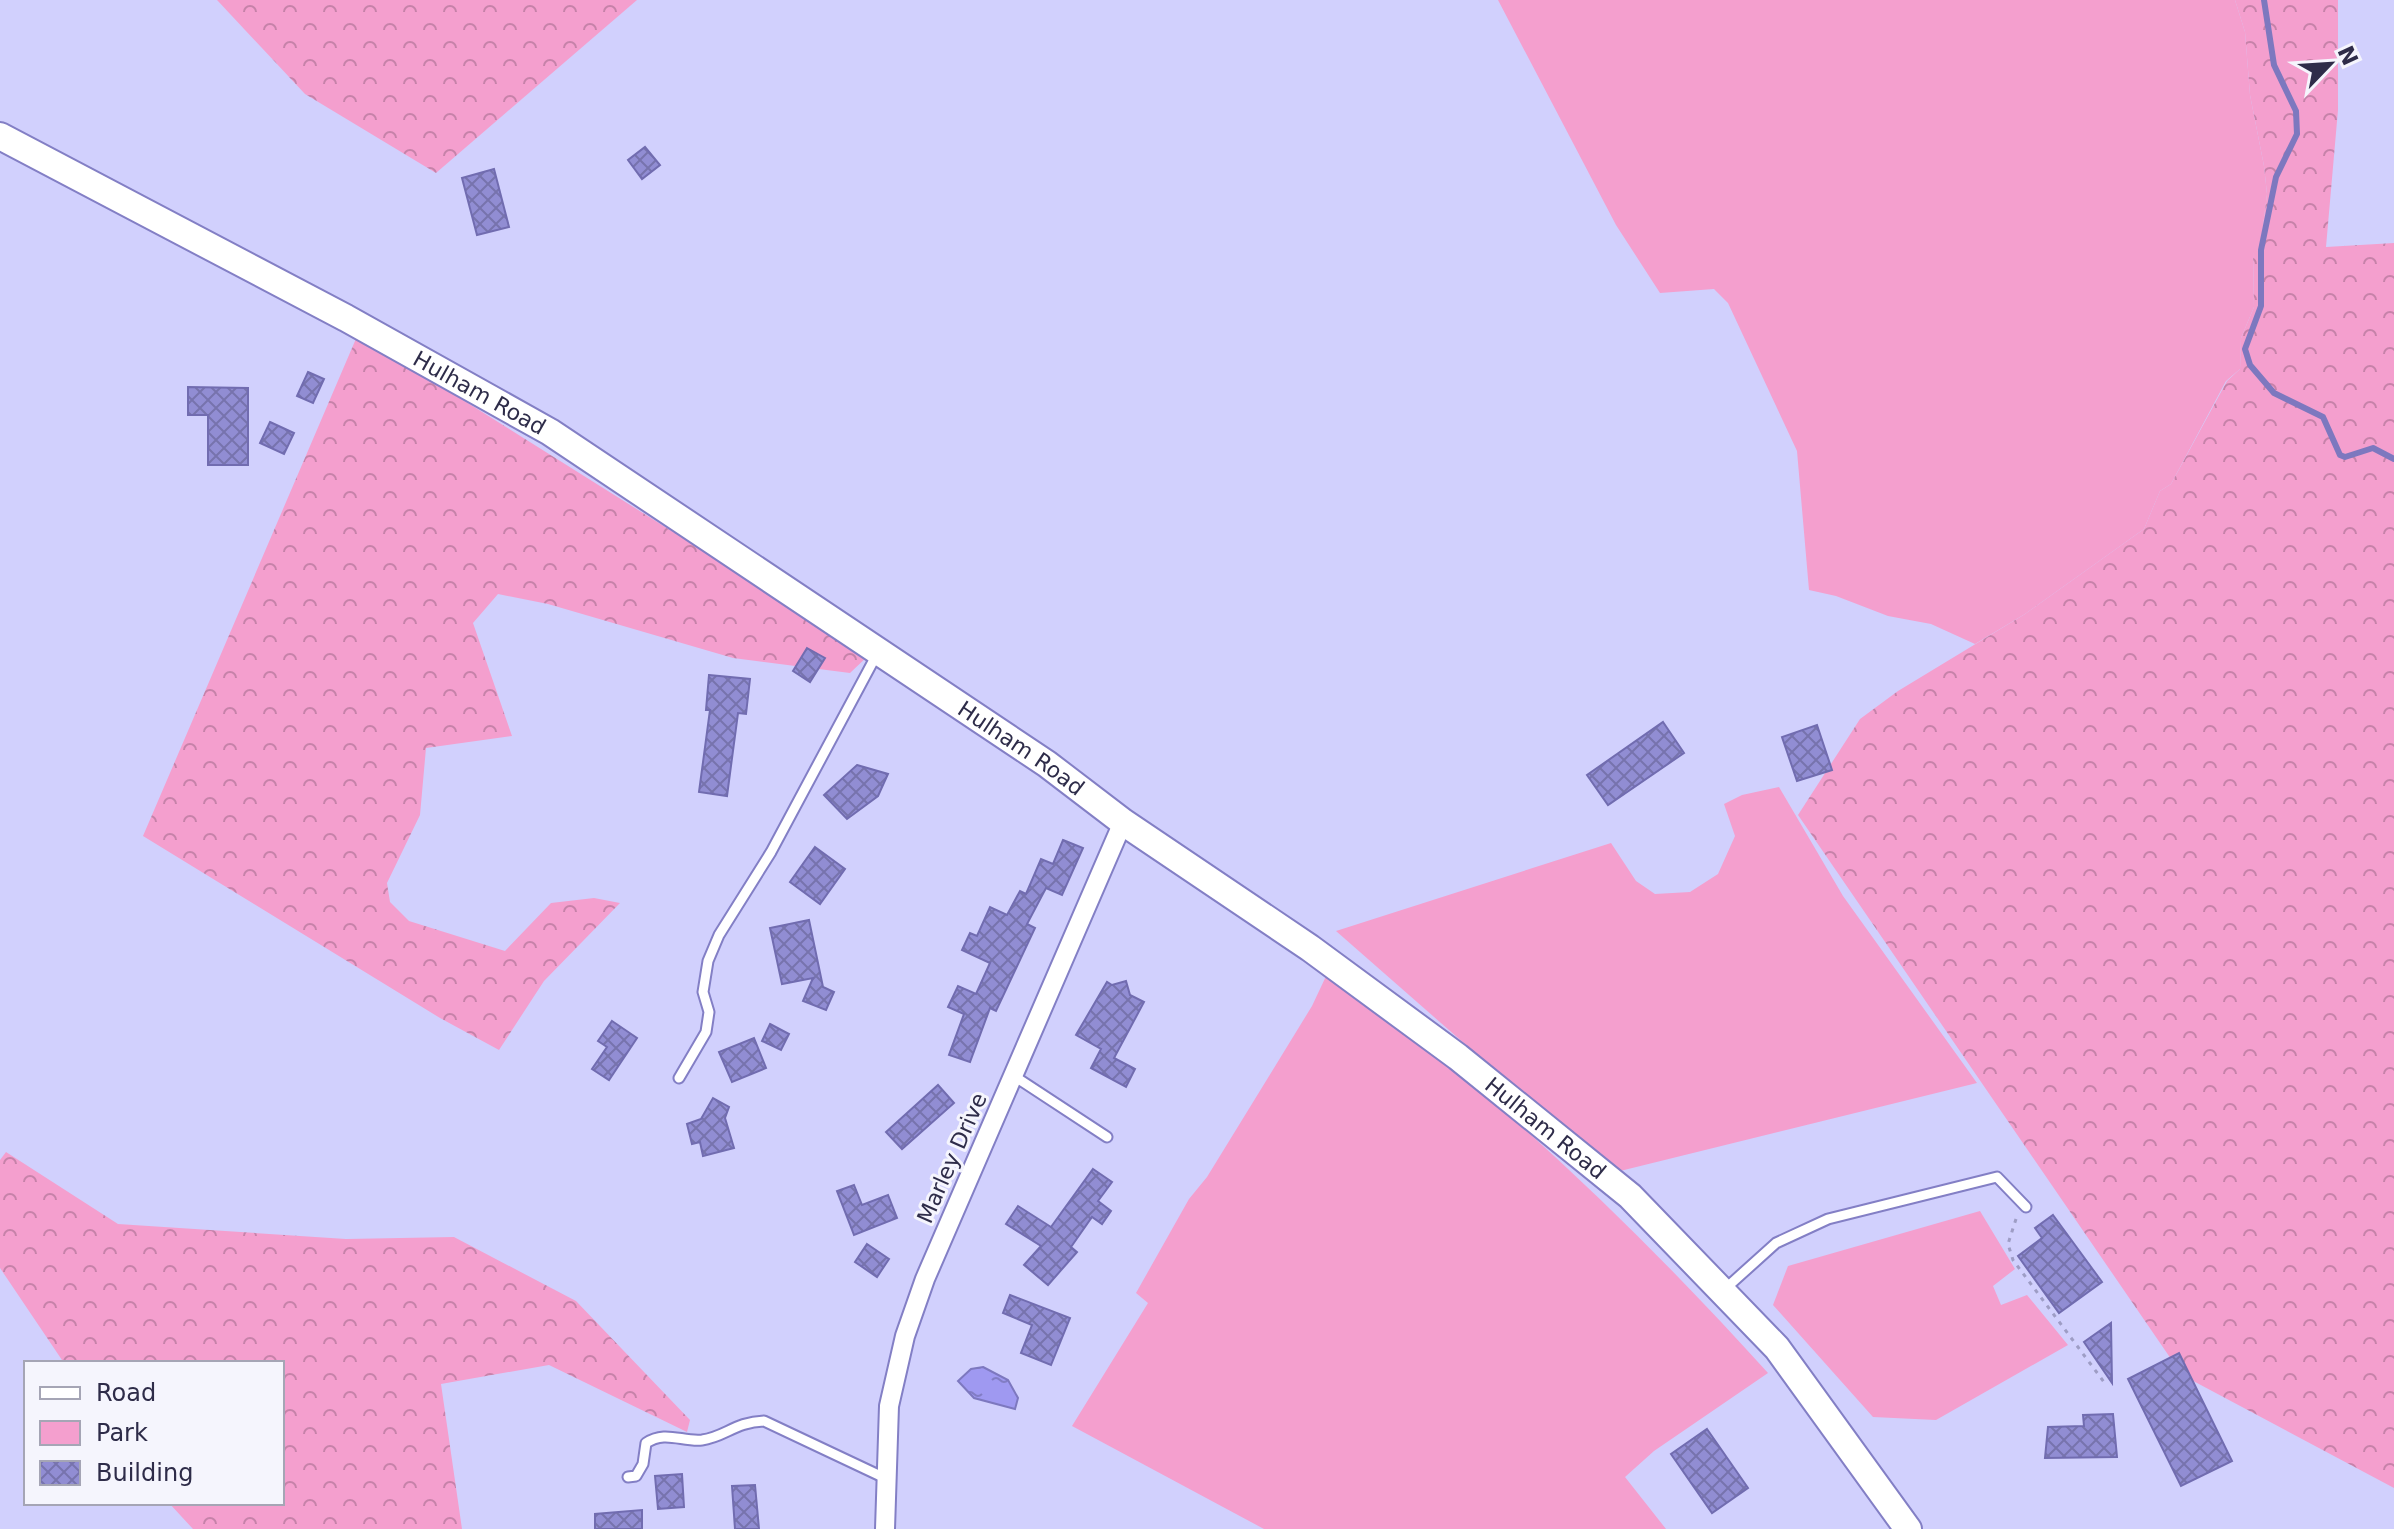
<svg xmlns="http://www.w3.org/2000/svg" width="2394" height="1529" font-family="'DejaVu Sans',sans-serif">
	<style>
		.green { fill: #f49fce }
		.forest { fill: url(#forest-crowns) }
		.water { fill: url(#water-ripples); stroke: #7d78bf; stroke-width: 2 }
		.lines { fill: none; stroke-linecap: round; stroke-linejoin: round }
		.stream { stroke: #7d78bf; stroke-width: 6 }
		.building { fill: url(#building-cross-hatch); stroke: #716cb0; stroke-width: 2 }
		.lane-casing { stroke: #837fc5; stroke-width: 13 }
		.street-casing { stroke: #837fc5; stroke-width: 22 }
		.secondary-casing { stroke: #837fc5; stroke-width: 30 }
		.path { stroke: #9e9dc5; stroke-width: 3; stroke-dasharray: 4 6; stroke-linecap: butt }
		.lane { stroke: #fff; stroke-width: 9 }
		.street { stroke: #fff; stroke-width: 18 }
		.secondary { stroke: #fff; stroke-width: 26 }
		.labels { text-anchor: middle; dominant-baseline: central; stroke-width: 6; stroke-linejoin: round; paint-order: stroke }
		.street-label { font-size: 22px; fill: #2e2c49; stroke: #f5f5fd }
	</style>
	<defs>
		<pattern id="forest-crowns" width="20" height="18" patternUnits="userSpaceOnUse" patternTransform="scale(2)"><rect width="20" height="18" fill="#f49fce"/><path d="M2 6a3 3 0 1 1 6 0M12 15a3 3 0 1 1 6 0" fill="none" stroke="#c682a9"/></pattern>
		<pattern id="water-ripples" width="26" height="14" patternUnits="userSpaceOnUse" patternTransform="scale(2)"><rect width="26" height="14" fill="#9f99f1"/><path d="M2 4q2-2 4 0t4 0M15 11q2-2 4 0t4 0" fill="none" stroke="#827dc5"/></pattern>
		<pattern id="building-cross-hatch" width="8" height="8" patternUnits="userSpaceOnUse" patternTransform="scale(2)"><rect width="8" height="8" fill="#918dd3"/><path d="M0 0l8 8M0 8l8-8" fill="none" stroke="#7773ad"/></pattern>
	</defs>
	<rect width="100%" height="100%" fill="#d1d0fd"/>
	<!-- green -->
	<g class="green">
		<path d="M1498,0H2235L2245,32L2250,95L2264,166L2267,194L2260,250L2253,252L2254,307L2241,338L2240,369L2226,381L2171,484L2160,491L2144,529L2025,614L1975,644L1931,624L1888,616L1836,596L1809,590L1797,451L1728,303L1714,289L1660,293L1616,225Z"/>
		<path d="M1779,787L1843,896L1977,1083L1612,1173L1336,931L1611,843L1636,881L1655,894L1690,892L1718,874L1735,836L1724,804L1742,795Z"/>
		<path d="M1328,972C1365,1000 1405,1027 1440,1056C1557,1153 1666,1260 1768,1373L1654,1451L1625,1477L1666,1529H1264L1072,1426L1148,1303L1136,1293L1189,1199L1207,1177L1312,1006Z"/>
		<path d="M1980,1211L2015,1269L1993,1286L2001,1305L2027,1295L2068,1345L1936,1420L1873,1417L1773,1305L1788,1266Z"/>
	</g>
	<!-- forest -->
	<g class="forest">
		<path d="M217,0H637L436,173L305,94Z"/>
		<path d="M2235,0H2338V110L2326,247L2394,243V1488L2182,1375L1798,815L1860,719L1898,691L2025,614L2144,529L2160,491L2171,484L2227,381L2240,369L2241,338L2254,307L2253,251L2260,250L2267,194L2264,166L2250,95L2245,32Z"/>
		<path d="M358,334L869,655L850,673L733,658L548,604L498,594L473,623L512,736L426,748L420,815L387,883L390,902L409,921L505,951L551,903L594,898L620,903L544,981L499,1050L440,1018L143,836Z"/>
		<path d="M6,1152L118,1224L346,1239L454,1237L576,1301L690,1420L687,1432L549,1365L441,1384L462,1529H193L169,1503H282V1363H64L0,1268V1160Z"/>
	</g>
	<!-- water -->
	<path class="water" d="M983,1367L1008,1380L1018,1398L1015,1409L974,1398L958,1381L971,1369Z"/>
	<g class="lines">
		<!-- stream -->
		<path class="stream" d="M2264,0L2274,65L2296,111L2297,134L2276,177L2261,250V306L2245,349L2250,365L2274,393L2323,417L2340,455L2345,457L2373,448L2394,459"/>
	</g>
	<!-- building -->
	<g class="building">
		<path d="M645,147L660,165L642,179L628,160Z"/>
		<path d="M494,169L509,227L477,235L462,178Z"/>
		<path d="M308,372L324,379L313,403L297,396Z"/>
		<path d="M188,387L248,388V465H208V415H188Z"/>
		<path d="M270,422L294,433L284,454L260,443Z"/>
		<path d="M807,648L825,658L810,682L793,671Z"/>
		<path d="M709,675L750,679L746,714L738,713L727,796L699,792L710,710H706Z"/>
		<path d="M1663,722L1684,753L1608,805L1587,775Z"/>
		<path d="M1817,725L1832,770L1797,781L1782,737Z"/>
		<path d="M857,765L888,774L878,796L847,819L824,795Z"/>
		<path d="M1063,840L1083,848L1062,895L1046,888L1027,924L1035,928L996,1011L990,1008L970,1062L949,1055L964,1014L948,1007L958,986L976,994L990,963L962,950L970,933L977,936L990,907L1007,915L1020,891L1026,894L1041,859L1053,864Z"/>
		<path d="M815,847L845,869L820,904L790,882Z"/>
		<path d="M809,920L823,987L834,992L826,1010L803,1001L813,978L782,984L770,928Z"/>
		<path d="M1126,981L1130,995L1144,1002L1114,1058L1135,1069L1126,1087L1091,1068L1101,1049L1076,1035L1107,982L1112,985Z"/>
		<path d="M612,1021L637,1038L609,1080L592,1069L607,1047L598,1041Z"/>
		<path d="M770,1024L789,1034L781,1050L762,1041Z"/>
		<path d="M754,1038L766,1068L732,1082L719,1052Z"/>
		<path d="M938,1085L954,1103L902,1149L886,1132Z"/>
		<path d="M713,1098L729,1107L725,1118L734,1148L703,1156L700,1142L692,1144L687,1124L701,1119Z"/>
		<path d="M1093,1169L1112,1182L1098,1201L1111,1211L1102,1224L1092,1217L1071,1247L1077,1252L1048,1285L1024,1265L1041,1246L1006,1224L1018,1206L1051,1227Z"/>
		<path d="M854,1185L862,1205L888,1195L897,1218L854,1235L837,1191Z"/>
		<path d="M2053,1215L2102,1282L2059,1313L2018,1256L2042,1238L2035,1228Z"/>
		<path d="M867,1244L889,1259L877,1277L855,1262Z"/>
		<path d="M1010,1295L1070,1318L1051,1365L1021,1353L1032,1325L1003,1313Z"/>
		<path d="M2111,1323L2112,1383L2084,1342Z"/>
		<path d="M2179,1353L2232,1461L2181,1486L2128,1379Z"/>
		<path d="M2113,1414L2117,1457L2045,1458L2048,1427L2084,1426L2083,1415Z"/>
		<path d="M1707,1429L1748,1488L1712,1513L1671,1454Z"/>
		<path d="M682,1474L684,1507L658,1509L655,1476Z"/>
		<path d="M755,1485L759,1529H735L732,1486Z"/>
		<path d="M642,1510V1529H595V1514Z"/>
	</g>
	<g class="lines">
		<!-- lane casing -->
		<g class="lane-casing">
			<g id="lane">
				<path d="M1014,1076L1107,1137"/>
				<path d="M679,1078L706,1032L709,1012L703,992L708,961L719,935L771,852L877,654"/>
				<path d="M1725,1289L1776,1243L1828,1219L1997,1177L2026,1207"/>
				<path d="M628,1477L636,1476L643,1464L646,1443C665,1430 682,1442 702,1440C725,1437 735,1422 764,1421L887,1479"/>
			</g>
		</g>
		<!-- street casing -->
		<g class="street-casing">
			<path id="street" d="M885,1529L889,1406L905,1336L925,1279L1123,822"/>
		</g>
		<!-- secondary casing -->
		<g class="secondary-casing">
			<g id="secondary">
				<path id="s1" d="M0,136L346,318L550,432L1047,764L1123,822L1310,948L1458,1057L1630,1196L1777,1348L1908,1529"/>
			</g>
		</g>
		<!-- path -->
		<path class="path" d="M2016,1219L2008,1244L2013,1260L2104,1382"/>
		<!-- lane -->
		<use href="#lane" class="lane"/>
		<!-- street -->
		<use href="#street" class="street"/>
		<!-- secondary -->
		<use href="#secondary" class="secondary"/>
	</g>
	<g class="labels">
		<!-- street labels -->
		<g class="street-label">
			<text stroke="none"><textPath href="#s1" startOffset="544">Hulham Road</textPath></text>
			<text stroke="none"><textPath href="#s1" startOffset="1192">Hulham Road</textPath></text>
			<text stroke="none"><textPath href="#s1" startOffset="1840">Hulham Road</textPath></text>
			<text transform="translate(952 1158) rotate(-66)">Marley Drive</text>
		</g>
	</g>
	<!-- legend -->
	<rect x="24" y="1361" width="260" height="144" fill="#f5f5fd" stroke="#a5a5b5" stroke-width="2"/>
	<rect x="40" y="1387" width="40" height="12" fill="#ffffff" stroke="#a5a5b5" stroke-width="2"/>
	<text x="96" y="1401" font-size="24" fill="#2e2c49">Road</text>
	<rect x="40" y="1421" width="40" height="24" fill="#f49fce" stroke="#a5a5b5" stroke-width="2"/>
	<text x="96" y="1441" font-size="24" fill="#2e2c49">Park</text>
	<rect x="40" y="1461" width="40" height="24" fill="url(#building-cross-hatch)" stroke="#a5a5b5" stroke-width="2"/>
	<text x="96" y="1481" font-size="24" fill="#2e2c49">Building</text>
	<!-- north arrow -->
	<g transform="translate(2330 64) rotate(65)" stroke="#f5f5fd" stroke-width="6" paint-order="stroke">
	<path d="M0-6L14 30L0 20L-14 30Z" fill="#2e2c49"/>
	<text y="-12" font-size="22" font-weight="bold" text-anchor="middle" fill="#2e2c49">N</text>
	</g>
</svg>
